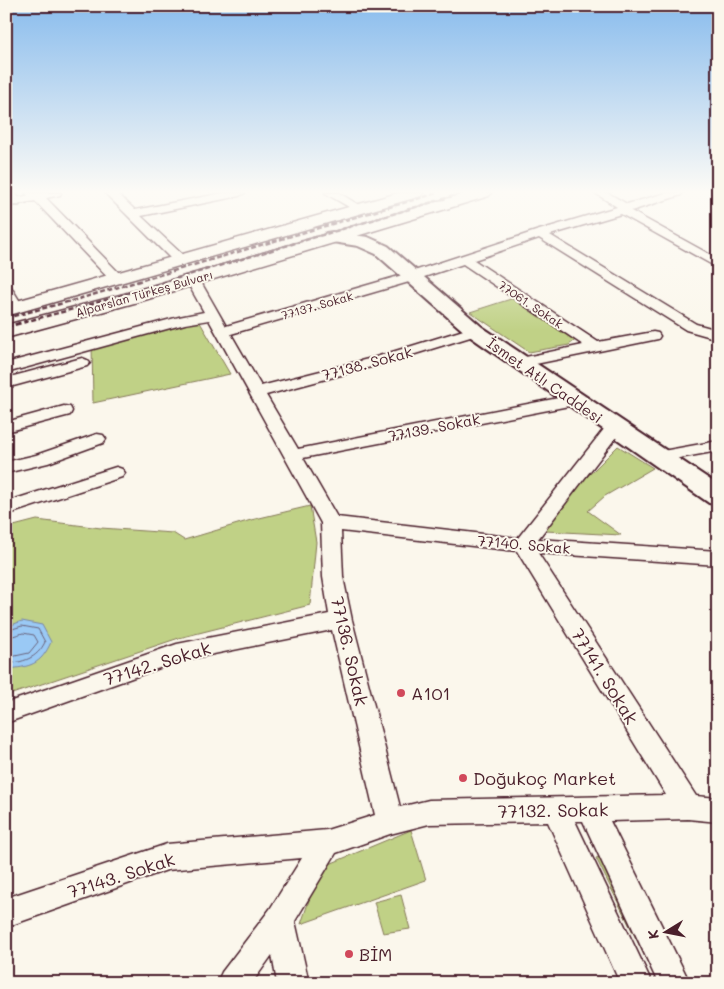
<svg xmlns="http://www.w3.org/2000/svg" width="724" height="989" font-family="Mali,sans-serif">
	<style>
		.green { fill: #c0d186; stroke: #857858 }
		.water { fill: #9ac9f5; stroke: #7a85a4 }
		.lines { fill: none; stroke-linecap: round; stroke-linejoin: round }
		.shore { stroke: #6a637c; stroke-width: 1 }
		.minor-casing { stroke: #4a1f2b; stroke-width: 3 }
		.tertiary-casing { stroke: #4a1f2b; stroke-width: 4 }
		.secondary-casing { stroke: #4a1f2b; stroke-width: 4 }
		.primary-casing { stroke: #4a1f2b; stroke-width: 3 }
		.minor { fill: #fbf7ec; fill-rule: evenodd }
		.tertiary { fill: #fbf7ec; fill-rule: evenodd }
		.secondary { fill: #fbf7ec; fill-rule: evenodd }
		.primary { fill: #fbf7ec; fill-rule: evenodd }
		.rail-far1 { stroke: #4a1f2b; stroke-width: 2.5; stroke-dasharray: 5 2.5; stroke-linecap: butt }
		.rail { stroke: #4a1f2b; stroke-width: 3; stroke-dasharray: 6 3; stroke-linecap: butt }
		.poi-dot { fill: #d1495b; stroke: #fbf7ec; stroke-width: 2 }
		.labels { text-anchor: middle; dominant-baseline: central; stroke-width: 4; stroke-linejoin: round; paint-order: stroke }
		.far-street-label { font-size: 12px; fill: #4a1f2b; stroke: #fbf7ec }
		.street-label { font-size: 15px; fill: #4a1f2b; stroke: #fbf7ec }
		.near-street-label { font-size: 18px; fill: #4a1f2b; stroke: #fbf7ec }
		.near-poi-label { font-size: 18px; fill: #4a1f2b; stroke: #fbf7ec; text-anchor: start }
	</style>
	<rect width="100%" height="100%" fill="#fbf7ec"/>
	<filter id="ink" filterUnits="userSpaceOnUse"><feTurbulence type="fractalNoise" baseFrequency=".02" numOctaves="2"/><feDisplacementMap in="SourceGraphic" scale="10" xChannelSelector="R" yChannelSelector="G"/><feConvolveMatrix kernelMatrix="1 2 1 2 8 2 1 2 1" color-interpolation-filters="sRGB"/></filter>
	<g filter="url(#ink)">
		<!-- green -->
		<g class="green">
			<path d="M514,298L578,338L569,345L529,352L470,312Z"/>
			<path d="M198,319L230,374L93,403L92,344Z"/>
			<path d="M618,446L653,468L605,496L588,511L621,535L545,531L540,528V524Z"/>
			<path d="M310,506L316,542L310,605L179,638L6,696V528L37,520L101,528L173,533L184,540L251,520Z"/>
			<path d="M411,830L426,880L301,924L320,868Z"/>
			<path d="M600,857L664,983H658L596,858Z"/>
			<path d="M401,895L410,929L383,933L374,902Z"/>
		</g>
		<!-- water -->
		<path class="water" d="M22,621L42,625L51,642C41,665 30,667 6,669V627Z"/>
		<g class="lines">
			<!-- shore -->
			<g class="shore">
				<path d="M6,631L22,626L38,629L45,642C37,659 23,662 6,664"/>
				<path d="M6,638L23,633L34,635L38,642L29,653L6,658"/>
			</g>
			<!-- minor casing -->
			<g class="minor-casing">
				<g id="minor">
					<path d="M40,193H61L60,195L46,198L122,276L124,279L122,282H112L35,201L6,206V200Z"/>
					<path d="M105,193H117L135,210L223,193H245L239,196L141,216L186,258L187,261L181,265L176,264Z"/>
					<path d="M325,193H339L364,208L362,210H354Z"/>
					<path d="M595,193H608L627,204L666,193H682L681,195L631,211L718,259V268L621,214L550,235L696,324L718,330V339L686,330L539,238L474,260L598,342L653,332L658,333L660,336L658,339L521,367L516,365L513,362L516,359L583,345L463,264L409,282L231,334L261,386L376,357L470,328H480L482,331L480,334L386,363L266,395L298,449L574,395L580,397L582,400L580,403L574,405L303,458L337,517L518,538L608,424H620L623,428L538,539L718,551V565L538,553L696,796L718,798V822L688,819L610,821L690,983H658L583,821H575L652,983H620L548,822L429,824L390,834L336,853L295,921L309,983H277L272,955L252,983H217L222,972L270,909L302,858L167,870L6,927V898L167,844L327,830L375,815L332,630L179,661L6,723V703L177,644L329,614L323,577L321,523L209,320L185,324L6,373V363L179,317L204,312L186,280L188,277H198L226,326L399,276L536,231L617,207ZM341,531L517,551L666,795L429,800L400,807L352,620L343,577Z"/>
					<path d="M6,286L11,287L24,308L22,311H12C6,302 6,296 6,286Z"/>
					<path d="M82,358L87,360L90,363L87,366L6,388V378Z"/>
					<path d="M64,406L70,407L72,411L70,415L6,432V422Z"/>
					<path d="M97,434L103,435L106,439L103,443L48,463L6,473V462L36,455Z"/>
					<path d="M718,441V451L657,462L651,461L648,457L651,453L657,452Z"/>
					<path d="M116,467L122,469L125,473L122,477L6,515V502Z"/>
				</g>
			</g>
			<!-- tertiary casing -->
			<g class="tertiary-casing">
				<g id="tertiary">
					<path d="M6,193H16L21,202L19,205H9L6,201Z"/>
					<path d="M26,193H42L45,197L43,200C35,202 30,199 26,193Z"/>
				</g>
			</g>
			<!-- secondary casing -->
			<g class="secondary-casing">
				<path id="secondary" d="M332,232L368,237L388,246L482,327L718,485V505L709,503L468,335L376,254L358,246L326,241L323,237L326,233Z"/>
			</g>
			<!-- primary casing -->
			<g class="primary-casing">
				<g id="primary">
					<path d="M398,193H423L421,196L6,316V304Z"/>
					<path d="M466,193H491L489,196L138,302L6,338V325L124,294Z"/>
				</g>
			</g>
			<!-- minor -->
			<use href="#minor" class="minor"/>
			<!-- tertiary -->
			<use href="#tertiary" class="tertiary"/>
			<!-- secondary -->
			<use href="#secondary" class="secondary"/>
			<!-- primary -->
			<use href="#primary" class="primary"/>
			<!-- rail-far1 -->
			<g class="rail-far1">
				<path d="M6,318L75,300L437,193"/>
				<path d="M24,322L81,307L463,193"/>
			</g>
			<!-- rail -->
			<path class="rail" d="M6,327L28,321"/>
		</g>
	</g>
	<!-- sky -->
	<linearGradient id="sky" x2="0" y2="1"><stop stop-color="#89bced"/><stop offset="0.58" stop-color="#fdfbf6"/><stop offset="1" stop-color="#fdfbf6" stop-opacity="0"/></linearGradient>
	<rect width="724" height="331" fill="url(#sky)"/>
	<!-- markers -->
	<g class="poi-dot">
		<circle cx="401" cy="693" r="5"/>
		<circle cx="463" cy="778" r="5"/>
		<circle cx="349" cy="954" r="5"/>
	</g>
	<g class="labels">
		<!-- far-street labels -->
		<g class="far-street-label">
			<text transform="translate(144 293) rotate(-16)">Alparslan Türkeş Bulvarı</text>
			<text transform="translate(531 304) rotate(34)">77061. Sokak</text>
			<text transform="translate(317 305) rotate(-16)">77137. Sokak</text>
		</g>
		<!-- street labels -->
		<g class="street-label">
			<text transform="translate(367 363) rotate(-15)">77138. Sokak</text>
			<text transform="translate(545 380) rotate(35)">İsmet Atlı Caddesi</text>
			<text transform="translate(434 427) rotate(-11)">77139. Sokak</text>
			<text transform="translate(524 544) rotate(5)">77140. Sokak</text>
		</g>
		<!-- near-street labels -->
		<g class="near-street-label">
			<text transform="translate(350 651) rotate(77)">77136. Sokak</text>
			<text transform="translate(157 663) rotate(-17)">77142. Sokak</text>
			<text transform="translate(605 676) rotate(58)">77141. Sokak</text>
			<text transform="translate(553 810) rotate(-1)">77132. Sokak</text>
			<text transform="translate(121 875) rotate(-18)">77143. Sokak</text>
		</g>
		<!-- near-poi labels -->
		<g class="near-poi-label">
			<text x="411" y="693">A101</text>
			<text x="473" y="778">Doğukoç Market</text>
			<text x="359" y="954">BİM</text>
		</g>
	</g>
	<!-- margin -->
	<rect width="724" height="989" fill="none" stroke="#fbf7ec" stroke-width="25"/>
	<rect x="12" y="12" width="699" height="964" fill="none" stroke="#4a1f2b" stroke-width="2" filter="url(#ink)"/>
	<!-- north arrow -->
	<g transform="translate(666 932) rotate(260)" stroke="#fbf7ec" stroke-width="4" paint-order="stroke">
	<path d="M0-4L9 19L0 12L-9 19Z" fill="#4a1f2b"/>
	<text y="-8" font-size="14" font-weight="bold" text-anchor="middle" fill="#4a1f2b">K</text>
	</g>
</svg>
